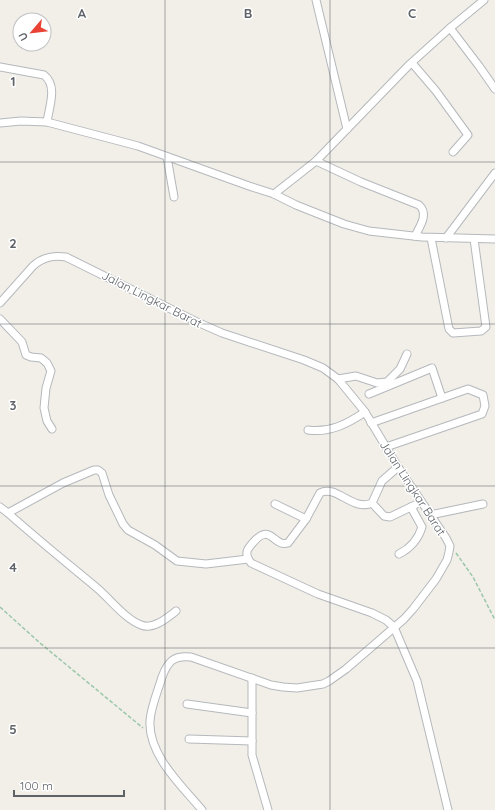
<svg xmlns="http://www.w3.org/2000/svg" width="495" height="810" font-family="Quicksand,sans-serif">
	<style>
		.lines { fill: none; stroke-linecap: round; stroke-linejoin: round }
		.minor-casing { stroke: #b5b8bc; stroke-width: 9 }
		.path { stroke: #9cc7a9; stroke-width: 1.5; stroke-dasharray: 4 2; stroke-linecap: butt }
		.minor { stroke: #fff; stroke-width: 7 }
		.grid { fill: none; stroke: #5f6368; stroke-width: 1; stroke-opacity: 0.55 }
		.labels { text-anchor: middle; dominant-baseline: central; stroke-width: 3; stroke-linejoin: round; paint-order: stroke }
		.street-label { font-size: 12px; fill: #5f6368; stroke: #fff }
		.grid-label { font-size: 13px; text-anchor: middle; font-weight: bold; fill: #5f6368; stroke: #fff; stroke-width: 3; stroke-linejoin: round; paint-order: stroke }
	</style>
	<rect width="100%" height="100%" fill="#f1efe8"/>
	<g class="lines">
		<!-- minor casing -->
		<g class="minor-casing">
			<g id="minor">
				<path d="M316,0L347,129"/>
				<path d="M450,28L479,66L495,89"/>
				<path d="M412,63L436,91L468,135L453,152"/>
				<path d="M0,67L44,75C58,86 49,107 47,122"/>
				<path d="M0,123L21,121L47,122L138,146L249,186L274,194L296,205L344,224L369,231L422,237L495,239"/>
				<path d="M167,157L174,197"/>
				<path d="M316,161L361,182L419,205C429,214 420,226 415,236"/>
				<path d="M274,194L316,161L410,64L450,28L484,0"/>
				<path d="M431,238L449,329L453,333L481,331L486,327L474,239"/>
				<path d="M446,238L495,173"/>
				<path d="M0,303L33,266C43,257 53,255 66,257L195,321L222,333L304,360L323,368L338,379L365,412L398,467L446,538L450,546L449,552L447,560L436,579L413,609L404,619L346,669L329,681L323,684L297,688L283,687L271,685L191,657C174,655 168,661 162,677C158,691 151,706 150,721C148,755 182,786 202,810"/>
				<path d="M0,319L22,342L26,355L31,357L41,358L47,363L51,371L46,388L44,408L47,421L52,429"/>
				<path d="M338,379L356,376L377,383L387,382L400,369L407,354"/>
				<path d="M369,394L432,368L442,398"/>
				<path d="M371,423L468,389L483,395L485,406L482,414L386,447"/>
				<path d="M308,430C330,433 347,424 365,412"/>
				<path d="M398,467L382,481L372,503C353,512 336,484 320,493L306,519L288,543C272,548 271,517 248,549C245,554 248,559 251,563L318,594L372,613L386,620L394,627L417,681L448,810"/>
				<path d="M372,503L384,516L390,517L415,505"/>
				<path d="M275,504L306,519"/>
				<path d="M0,507L8,513L63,483L94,470H98L102,473L109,495L123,524L128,530L155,545L177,561L206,564L248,559"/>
				<path d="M8,513C37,539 67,563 97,588C110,599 125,619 141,625C153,630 167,618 176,611"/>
				<path d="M430,515L483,504"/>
				<path d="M399,554C411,548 418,540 422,527L411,507"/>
				<path d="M252,678V755L268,810"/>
				<path d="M187,704L252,713"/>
				<path d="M189,739L252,741"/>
			</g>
		</g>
		<!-- path -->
		<g class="path">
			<path d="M456,553L473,577L495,620"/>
			<path d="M0,607L40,643L143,728"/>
		</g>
		<!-- minor -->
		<use href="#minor" class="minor"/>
	</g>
	<!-- grid -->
	<path class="grid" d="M165,0V810M330,0V810M0,162H495M0,324H495M0,486H495M0,648H495"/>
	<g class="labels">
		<!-- street labels -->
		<g class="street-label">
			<text transform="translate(152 299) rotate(27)">Jalan Lingkar Barat</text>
			<text transform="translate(413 488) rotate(57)">Jalan Lingkar Barat</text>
		</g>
	</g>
	<g class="grid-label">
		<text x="82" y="18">A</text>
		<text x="248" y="18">B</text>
		<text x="412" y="18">C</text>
		<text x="13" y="86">1</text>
		<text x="13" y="248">2</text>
		<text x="13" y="410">3</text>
		<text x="13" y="572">4</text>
		<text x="13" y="734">5</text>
	</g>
	<!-- north arrow -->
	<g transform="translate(32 32) rotate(242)"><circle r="19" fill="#ffffff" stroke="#bfc1c3"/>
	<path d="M0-3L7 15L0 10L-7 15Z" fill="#ea4335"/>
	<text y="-6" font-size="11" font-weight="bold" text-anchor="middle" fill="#5f6368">U</text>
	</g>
	<!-- scale -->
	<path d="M14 790v6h110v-6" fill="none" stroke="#5f6368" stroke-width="2"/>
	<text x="20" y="790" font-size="12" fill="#5f6368" stroke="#ffffff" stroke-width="3" paint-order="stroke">100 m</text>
</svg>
